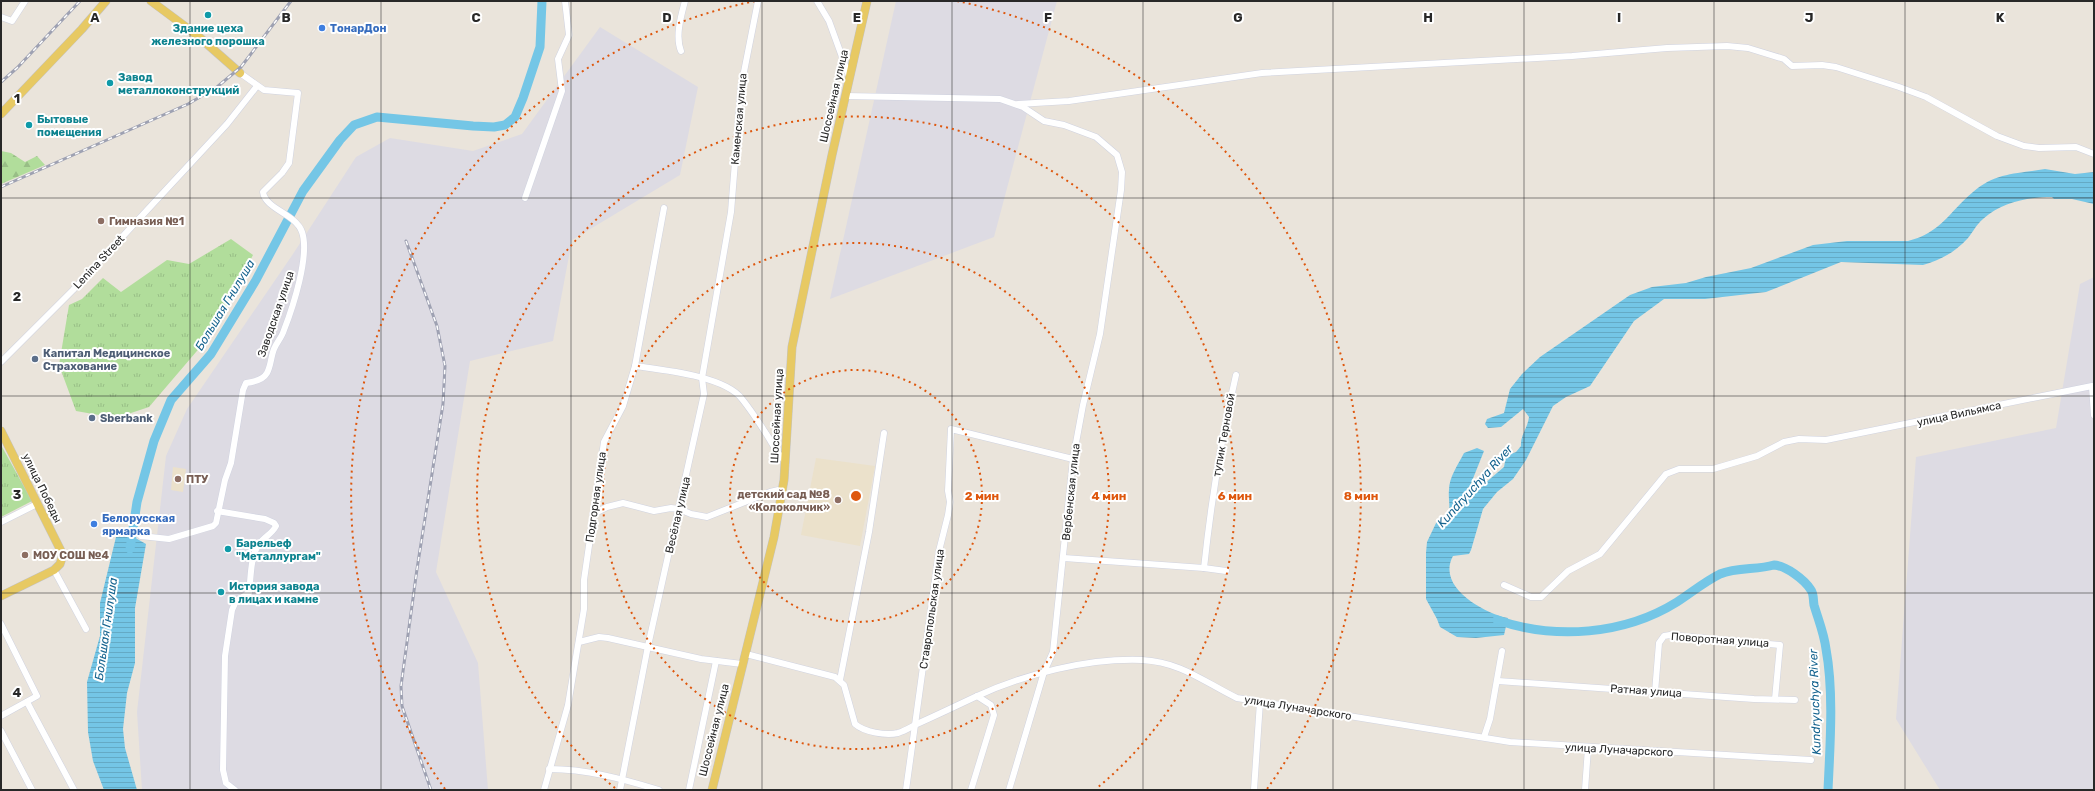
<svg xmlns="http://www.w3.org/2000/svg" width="2095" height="791" font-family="Rubik,sans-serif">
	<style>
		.industrial { fill: #dddbe3 }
		.education { fill: #ebe1cb }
		.grass { fill: url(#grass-tufts) }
		.forest { fill: url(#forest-firs) }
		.water { fill: url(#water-rules) }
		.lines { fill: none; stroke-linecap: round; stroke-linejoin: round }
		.river { stroke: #74c6e6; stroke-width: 9 }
		.minor-casing { stroke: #d0d3e0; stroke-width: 7 }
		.major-casing { stroke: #c3c3c3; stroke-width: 9 }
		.minor { stroke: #fff; stroke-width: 6 }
		.major { stroke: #e7c963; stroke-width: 8 }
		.rail-casing { stroke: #9ea1b2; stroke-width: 3 }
		.rail { stroke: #fff; stroke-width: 1.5; stroke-dasharray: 4.5; stroke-linecap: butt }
		.grid { fill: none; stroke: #282828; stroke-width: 1; stroke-opacity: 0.55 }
		.ring { fill: none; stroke: #de570d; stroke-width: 2; stroke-dasharray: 2 4 }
		.culture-dot { fill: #0f9aa8; stroke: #fff; stroke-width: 1.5 }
		.shop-dot { fill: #3f7fe0; stroke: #fff; stroke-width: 1.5 }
		.education-dot { fill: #8d6e63; stroke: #fff; stroke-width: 1.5 }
		.service-dot { fill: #5c6f8a; stroke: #fff; stroke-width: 1.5 }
		.labels { text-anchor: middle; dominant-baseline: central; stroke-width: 4; stroke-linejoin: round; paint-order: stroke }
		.culture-label { font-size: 11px; font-weight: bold; fill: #0d838f; stroke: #fff; text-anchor: start }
		.shop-label { font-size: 11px; font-weight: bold; fill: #366cbe; stroke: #fff; text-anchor: start }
		.street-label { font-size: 11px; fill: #282828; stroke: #fff }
		.education-label { font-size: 11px; font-weight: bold; fill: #785e54; stroke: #fff; text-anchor: start }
		.service-label { font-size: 11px; font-weight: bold; fill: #4e5e75; stroke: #fff; text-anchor: start }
		.water-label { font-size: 12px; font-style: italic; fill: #16648f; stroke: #fff }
		.grid-label { font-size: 13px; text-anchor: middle; font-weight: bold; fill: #282828; stroke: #fff; stroke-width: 4; stroke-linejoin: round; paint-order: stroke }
		.centre { fill: #de570d; stroke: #fff; stroke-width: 2 }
		.ring-label { font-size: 12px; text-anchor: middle; font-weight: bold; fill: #de570d; stroke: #fff; stroke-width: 4; stroke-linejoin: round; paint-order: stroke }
	</style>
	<defs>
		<pattern id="grass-tufts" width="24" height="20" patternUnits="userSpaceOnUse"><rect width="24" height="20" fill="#b1dd9b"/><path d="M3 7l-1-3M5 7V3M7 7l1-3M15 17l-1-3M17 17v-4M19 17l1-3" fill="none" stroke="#98be86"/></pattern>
		<pattern id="forest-firs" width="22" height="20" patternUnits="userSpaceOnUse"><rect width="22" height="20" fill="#b1dd9b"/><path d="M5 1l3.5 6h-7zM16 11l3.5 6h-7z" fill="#98be86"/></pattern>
		<pattern id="water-rules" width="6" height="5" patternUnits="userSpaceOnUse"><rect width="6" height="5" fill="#74c6e6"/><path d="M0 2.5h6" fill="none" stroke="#64aac5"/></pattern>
	</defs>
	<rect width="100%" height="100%" fill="#eae4db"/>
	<!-- industrial -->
	<g class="industrial">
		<path d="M896,1H1057L994,237L830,299Z"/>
		<path d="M600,27L698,87L680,175L572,240L553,341L470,361L436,572L478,663L488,790H142L137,712L166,456L187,409L293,254L356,157L390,138L473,151L522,134Z"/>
		<path d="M2094,277V790H1940L1896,719L1916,457L2056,428L2080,284Z"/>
	</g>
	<!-- education -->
	<g class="education">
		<path d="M816,458L875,466L860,546L801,535Z"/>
		<path d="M173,467L186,469L183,492L171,490Z"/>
	</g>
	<!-- grass -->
	<g class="grass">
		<path d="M231,239L253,255L214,331L149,407L116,418L76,411L59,365L69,305L82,299L103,278L121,292L167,260L189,264Z"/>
		<path d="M1,445L32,501L1,517Z"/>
	</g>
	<!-- forest -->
	<path class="forest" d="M1,151L11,153L25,162L37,156L45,165L1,184Z"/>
	<!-- water -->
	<g class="water">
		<path d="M2045,169L2075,174L2094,172V204L2072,199H2054L2052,197C2028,197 2002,202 1983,219C1976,225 1973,232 1968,238C1957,251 1939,261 1923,265L1841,262L1766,292L1705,299H1664L1634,321L1590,386L1566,397L1553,406L1526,460L1513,479L1497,492L1483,509L1471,550L1469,554L1453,556C1436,587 1484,613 1508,618L1504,635L1476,638L1457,637L1440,627L1437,619L1426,599V553L1427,542L1437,521L1448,515C1451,506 1448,499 1449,490C1449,477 1458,465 1464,453L1477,448L1484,451L1470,486L1472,490H1477L1504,467L1506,456L1516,452L1521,446C1520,436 1528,427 1529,417L1523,409L1501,427L1488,428L1485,424L1487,419L1504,413L1510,389L1522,374L1540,357L1630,295L1652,287L1686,283L1706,277L1751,268L1813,245L1847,241H1908C1941,233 1949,212 1973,192C1996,172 2017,174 2045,169Z"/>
		<path d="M132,536L146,544L135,608V663L127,693L123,729L125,748L137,790H104L93,761L88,732L87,682L100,636V603L116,537Z"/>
	</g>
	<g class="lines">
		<!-- river -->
		<g class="river">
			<path d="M130,549L137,502L154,441L171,400L211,354L256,280L303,191L340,140L354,125L377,117L473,126L494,127L505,125L515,117L523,98L540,47L542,1"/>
			<path d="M1497,620C1555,640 1624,635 1677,602C1691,593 1704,582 1720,574C1737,567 1757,570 1774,565C1786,566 1804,579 1811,590C1814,594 1813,600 1814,605C1818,619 1824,633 1826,649C1834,692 1830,746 1828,790"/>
		</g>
		<!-- minor casing -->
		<g class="minor-casing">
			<g id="minor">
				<path d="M817,1L829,21L849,76"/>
				<path d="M1,17L12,21L25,1"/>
				<path d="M681,51C675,36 681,16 685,1"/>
				<path d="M845,96L1000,99L1023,107L1044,121L1064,125L1096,137L1117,155L1122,172L1121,190L1100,334L1083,405L1073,459L1053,652L1044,672L1009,790"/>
				<path d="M1018,104L1069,101L1262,73L1572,56L1667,48L1727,46L1748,48L1784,59L1792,66L1822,65L1836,67L1899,87L1926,97L1997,136L2024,146L2039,148L2076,147L2094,154"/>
				<path d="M525,198L562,91L558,59L569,35L565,1"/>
				<path d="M1,362L73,290L227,124L257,86"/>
				<path d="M635,366C663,370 725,376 742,399C750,409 758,421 765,432C772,442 776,453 786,462"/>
				<path d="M217,511L265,519L274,523L276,526C272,534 264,537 259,544C250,557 251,578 249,593L236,601L232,610L225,656L223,770L226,783L235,790"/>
				<path d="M593,514L607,507L623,503L654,511L671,508L679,509L691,514L707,517L770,492L783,489"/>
				<path d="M1,522L37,504"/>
				<path d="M141,536L169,539L213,526L216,523L225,480L231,463L243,390L246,383C254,382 263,380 267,373C271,366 271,356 274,349C277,342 282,337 284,330C293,307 310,255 302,232C296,214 265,209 263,192L282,173L289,163L298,93L264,90L240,73"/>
				<path d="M1064,558L1204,568L1226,571"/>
				<path d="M1204,568C1211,503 1221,438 1236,375"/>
				<path d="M54,570L86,629"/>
				<path d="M1504,585L1531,597H1541L1568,571L1600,554L1666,474L1679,469H1713L1757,456L1784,442L1799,439L1826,440L2092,386L2094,415"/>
				<path d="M1,624L37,696L1,716"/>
				<path d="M579,642L599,637L608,638L701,659L742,664"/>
				<path d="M746,654L835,677L844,685L855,724C864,732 886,736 898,733C905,731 911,727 917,724C937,715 956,706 975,697C1024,674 1088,658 1142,660C1181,662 1204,682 1237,698L1510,742L1811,760"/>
				<path d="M840,680L869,532L884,433"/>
				<path d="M1498,681L1754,699L1795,700"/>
				<path d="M1655,692L1659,643L1664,636L1670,635L1780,645L1775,699"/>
				<path d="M27,702L74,790"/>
				<path d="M1,731L32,790"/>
				<path d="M1484,737L1490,719L1502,651"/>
				<path d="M549,769C586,769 623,779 659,790"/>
				<path d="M544,790L568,705L584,609V580L604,442L623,406L635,366L664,208"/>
				<path d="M620,790L648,646L704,394L702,378L731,212L741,87L758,1"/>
				<path d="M689,790L716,661"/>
				<path d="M906,790L939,551L948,515L950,502L948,491L951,429L1073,459"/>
				<path d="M971,790L994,715L991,705L977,696"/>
				<path d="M1254,790L1260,702"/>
				<path d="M1585,790L1588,748"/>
			</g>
		</g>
		<!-- major casing -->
		<g class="major-casing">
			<g id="major">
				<path d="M151,1L198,36L240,73"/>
				<path d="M1,114L82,29L106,1"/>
				<path d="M1,431L63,555L60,564L54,570L1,596"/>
				<path d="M712,790L774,537L784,480L792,347L832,155L867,1"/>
			</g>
		</g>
		<!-- minor -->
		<use href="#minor" class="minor"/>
		<!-- major -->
		<use href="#major" class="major"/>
		<!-- rail casing -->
		<g class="rail-casing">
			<g id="rail">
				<path d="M1,82L17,68L80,1"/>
				<path d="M1,187L188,104L217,87L241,67L291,1"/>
				<path d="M406,241L437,326L445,366L443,404L417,569L401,686L402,706L431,790"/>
			</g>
		</g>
		<!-- rail -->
		<use href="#rail" class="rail"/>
	</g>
	<!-- grid -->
	<path class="grid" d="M190,1V790M381,1V790M571,1V790M762,1V790M952,1V790M1143,1V790M1333,1V790M1524,1V790M1714,1V790M1905,1V790M1,198H2094M1,396H2094M1,593H2094"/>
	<!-- distance rings -->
	<g class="ring">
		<circle cx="856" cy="496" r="126"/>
		<circle cx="856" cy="496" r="253"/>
		<path d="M615 788A379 379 0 1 1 1097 788"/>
		<path d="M445 789A505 505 0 0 1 755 1M957 1A505 505 0 0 1 1267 789"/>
	</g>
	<!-- markers -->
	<g class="culture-dot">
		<circle cx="208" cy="15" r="4"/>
		<circle cx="110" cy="83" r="4"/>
		<circle cx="29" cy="125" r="4"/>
		<circle cx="228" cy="549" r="4"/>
		<circle cx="221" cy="592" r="4"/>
	</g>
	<g class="shop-dot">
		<circle cx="322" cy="28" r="4"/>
		<circle cx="94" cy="524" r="4"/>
	</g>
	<g class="education-dot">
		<circle cx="101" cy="221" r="4"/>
		<circle cx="178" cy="479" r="4"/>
		<circle cx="838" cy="500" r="4"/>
		<circle cx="25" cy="555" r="4"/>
	</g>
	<g class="service-dot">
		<circle cx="35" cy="359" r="4"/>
		<circle cx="92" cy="418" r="4"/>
	</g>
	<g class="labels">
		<!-- culture labels -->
		<g class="culture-label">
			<text x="208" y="28" text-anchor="middle">Здание цеха<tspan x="208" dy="13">железного порошка</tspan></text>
			<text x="118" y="77">Завод<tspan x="118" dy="13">металлоконструкций</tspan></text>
			<text x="37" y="119">Бытовые<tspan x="37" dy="13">помещения</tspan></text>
			<text x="236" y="543">Барельеф<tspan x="236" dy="13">"Металлургам"</tspan></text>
			<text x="229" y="586">История завода<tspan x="229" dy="13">в лицах и камне</tspan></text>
		</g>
		<!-- shop labels -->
		<g class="shop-label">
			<text x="330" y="28">ТонарДон</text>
			<text x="102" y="518">Белорусская<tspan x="102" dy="13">ярмарка</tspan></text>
		</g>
		<!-- street labels -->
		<g class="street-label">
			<text transform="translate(834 96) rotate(-77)">Шоссейная улица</text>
			<text transform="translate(739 119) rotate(-85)">Каменская улица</text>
			<text transform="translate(99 262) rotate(-47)">Lenina Street</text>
			<text transform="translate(276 314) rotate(-71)">Заводская улица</text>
			<text transform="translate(1959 414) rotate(-12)">улица Вильямса</text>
			<text transform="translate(777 416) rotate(-87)">Шоссейная улица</text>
			<text transform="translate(1224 435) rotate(-80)">тупик Терновой</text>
			<text transform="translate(42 488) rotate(64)">улица Победы</text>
			<text transform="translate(1071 492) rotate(-84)">Вербенская улица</text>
			<text transform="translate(596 497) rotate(-82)">Подгорная улица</text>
			<text transform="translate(678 515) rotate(-77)">Весёлая улица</text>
			<text transform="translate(932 609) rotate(-82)">Ставропольская улица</text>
			<text transform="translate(1720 640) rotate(4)">Поворотная улица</text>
			<text transform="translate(1646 691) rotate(4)">Ратная улица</text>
			<text transform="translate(1298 708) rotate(9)">улица Луначарского</text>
			<text transform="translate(714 730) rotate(-76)">Шоссейная улица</text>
			<text transform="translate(1619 750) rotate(3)">улица Луначарского</text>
		</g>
		<!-- education labels -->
		<g class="education-label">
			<text x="109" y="221">Гимназия №1</text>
			<text x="186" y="479">ПТУ</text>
			<text x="830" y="494" text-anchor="end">детский сад №8<tspan x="830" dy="13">«Колоколчик»</tspan></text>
			<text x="33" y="555">МОУ СОШ №4</text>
		</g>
		<!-- service labels -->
		<g class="service-label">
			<text x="43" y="353">Капитал Медицинское<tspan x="43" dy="13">Страхование</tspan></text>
			<text x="100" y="418">Sberbank</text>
		</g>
		<!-- water labels -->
		<g class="water-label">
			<text transform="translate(225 305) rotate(-59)">Большая Гнилуша</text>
			<text transform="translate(1475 486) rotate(-48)">Kundryuchya River</text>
			<text transform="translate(106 629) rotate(-82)">Большая Гнилуша</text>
			<text transform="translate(1815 702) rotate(-92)">Kundryuchya River</text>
		</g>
	</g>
	<g class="grid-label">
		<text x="95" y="22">A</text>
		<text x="286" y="22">B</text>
		<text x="476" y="22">C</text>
		<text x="667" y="22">D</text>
		<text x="857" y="22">E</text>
		<text x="1048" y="22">F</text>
		<text x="1238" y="22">G</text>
		<text x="1428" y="22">H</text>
		<text x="1619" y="22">I</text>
		<text x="1809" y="22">J</text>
		<text x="2000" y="22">K</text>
		<text x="17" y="103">1</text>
		<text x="17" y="301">2</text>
		<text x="17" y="499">3</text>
		<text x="17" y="697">4</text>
	</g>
	<circle cx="856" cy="496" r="6" class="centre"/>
	<g class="ring-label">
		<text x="982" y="500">2 мин</text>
		<text x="1109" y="500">4 мин</text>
		<text x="1235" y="500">6 мин</text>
		<text x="1361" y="500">8 мин</text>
	</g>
	<!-- border -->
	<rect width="2095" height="791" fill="none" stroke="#282828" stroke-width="4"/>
</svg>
